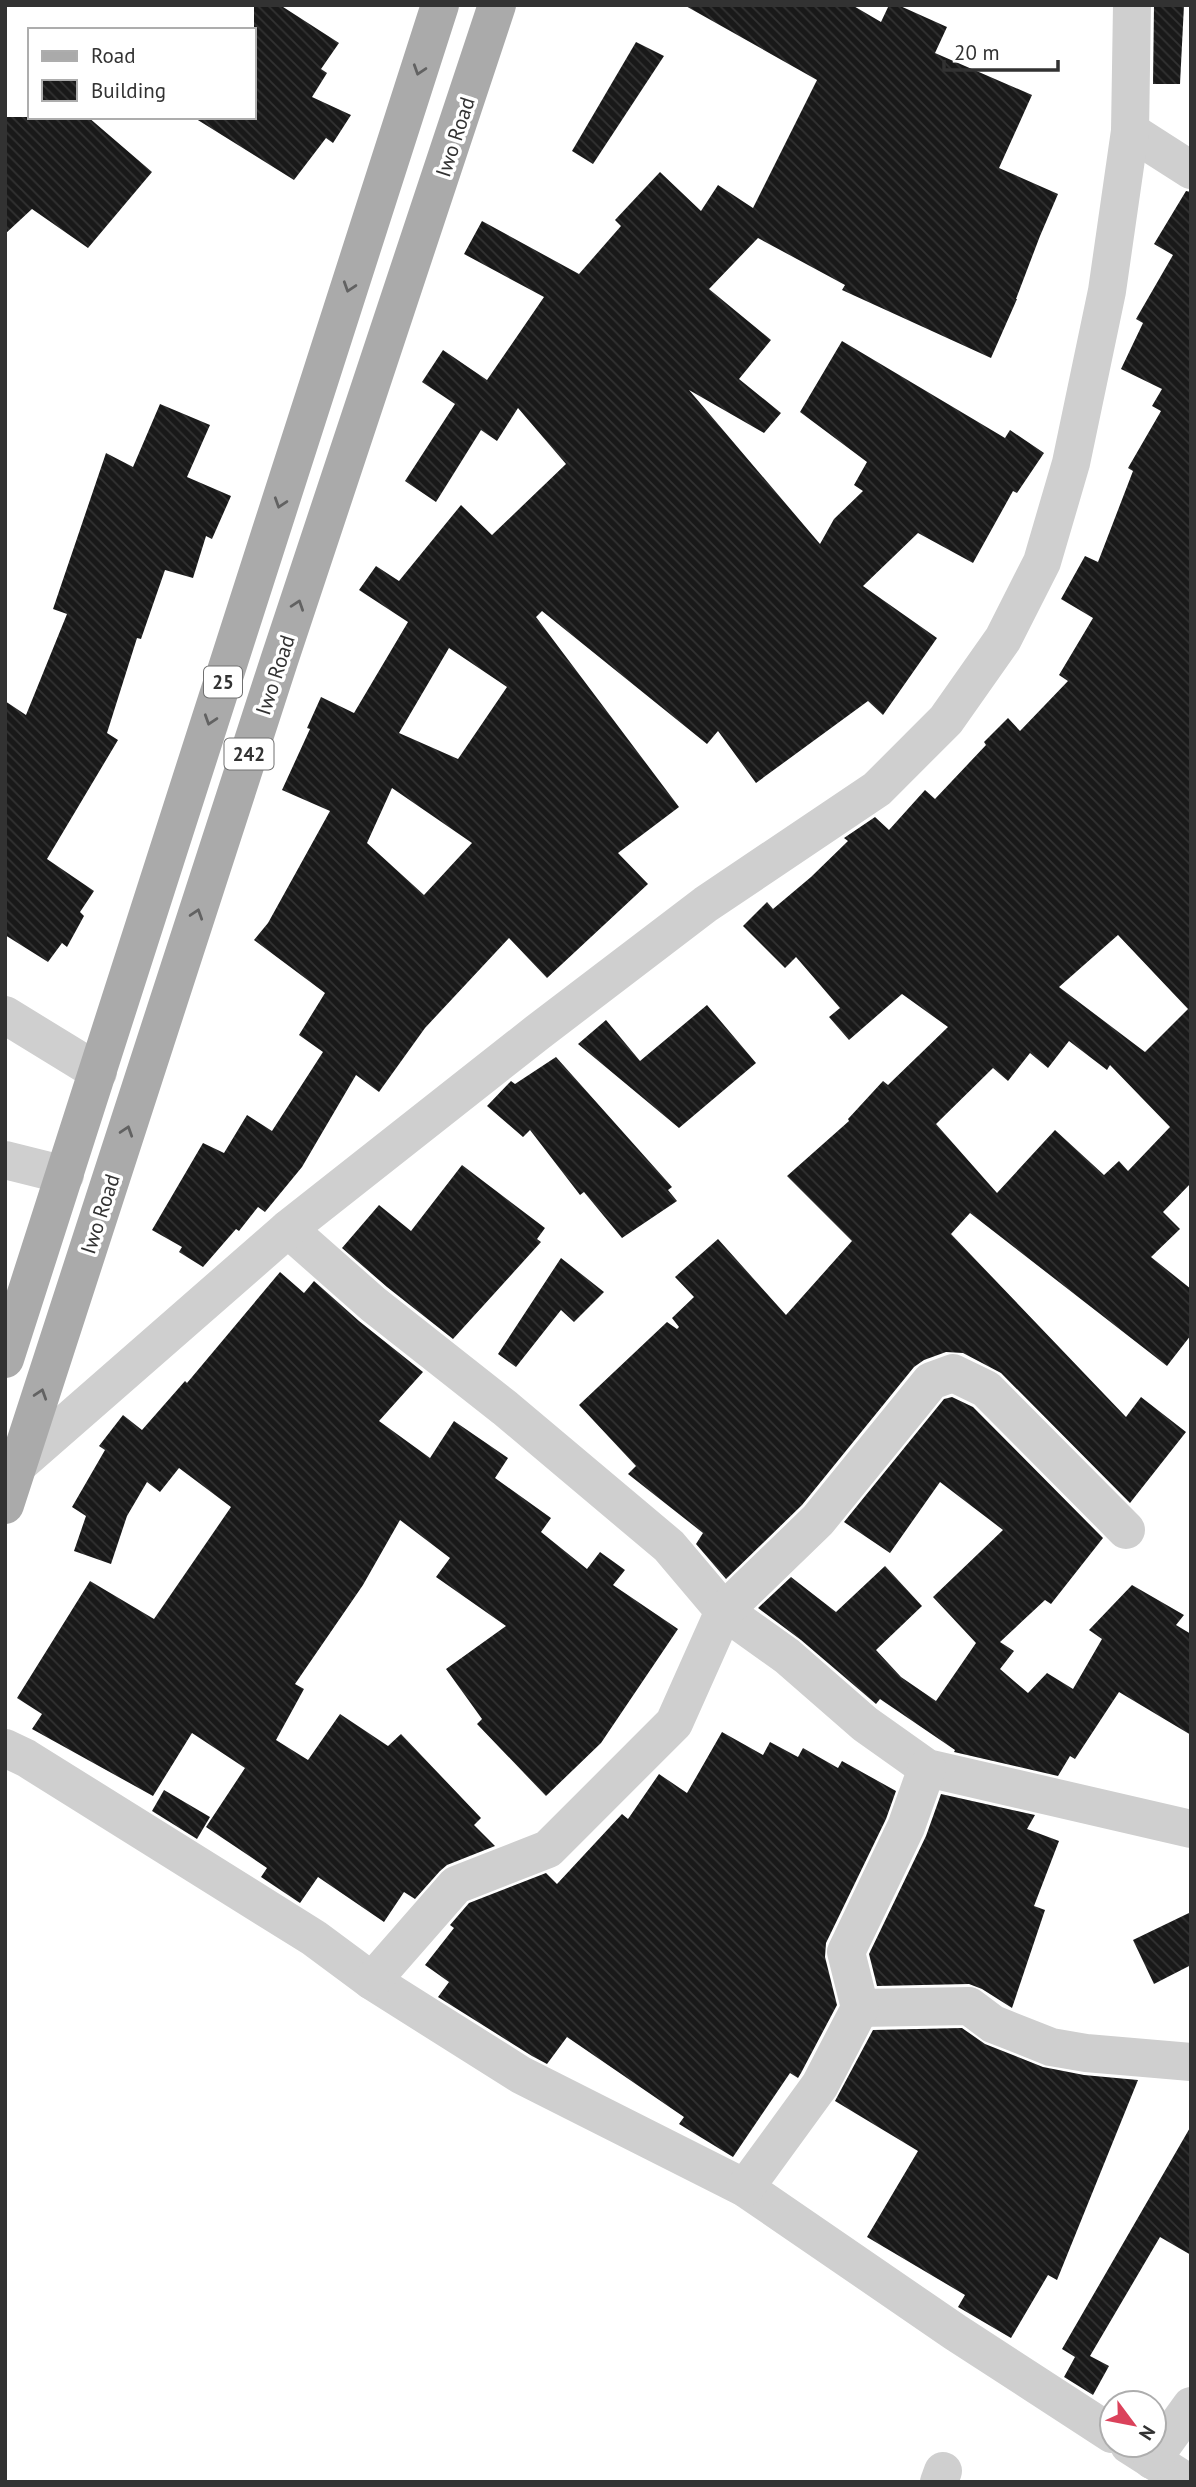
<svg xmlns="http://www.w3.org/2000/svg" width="1196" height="2487" font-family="'PT Sans',sans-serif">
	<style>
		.building { fill: url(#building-back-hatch); fill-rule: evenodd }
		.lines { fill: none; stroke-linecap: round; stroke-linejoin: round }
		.minor { stroke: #cfcfcf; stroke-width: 38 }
		.major { stroke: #aaa; stroke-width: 38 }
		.oneway { stroke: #626262 }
		.labels { text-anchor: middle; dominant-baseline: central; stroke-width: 7; stroke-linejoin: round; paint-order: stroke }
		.shield { fill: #fff; stroke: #707070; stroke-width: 2 }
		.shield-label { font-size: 19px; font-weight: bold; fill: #323232 }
		.street-label { font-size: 21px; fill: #323232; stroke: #fff }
	</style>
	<defs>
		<pattern id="building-back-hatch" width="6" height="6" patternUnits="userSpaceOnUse" patternTransform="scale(1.75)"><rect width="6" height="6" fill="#191919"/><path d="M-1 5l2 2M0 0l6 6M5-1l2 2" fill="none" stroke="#323232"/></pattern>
	</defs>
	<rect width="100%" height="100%" fill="#fff"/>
	<!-- building -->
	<g class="building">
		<path d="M254,5H280L339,43L321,69L327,73L312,97L351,115L333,143L326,138L294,180L193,117H254Z"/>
		<path d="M684,5H852L881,22L889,5H898L947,27L935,53L1032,95L999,168L1058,194L1040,236L1016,299H1017L991,358L842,290L845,285L758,238L709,289L771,340L739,379L781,413L764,433L689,390L820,544L834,519L863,491L854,485L867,462L800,412L842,341L1005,438L1010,430L1044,453L1017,493L1013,491L973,563L918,533L863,586L937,638L883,715L868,701L756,783L718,731L707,744L542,611L536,617L679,807L618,853L648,884L547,978L509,938L425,1028L379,1092L356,1075L302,1167L265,1212L258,1207L239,1231L236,1229L203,1267L179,1252L182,1247L152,1230L203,1143L224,1153L247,1115L272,1131L323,1052L299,1035L325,993L254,940L268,923L330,811L282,790L310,729L307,728L321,697L354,713L408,622L359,590L376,566L399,581L461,505L492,535L566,464L518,408L497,441L481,430L436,502L405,481L455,404L422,382L443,350L487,380L544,297L464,254L482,221L579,274L621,226L615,220L660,172L701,211L718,185L753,208L817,80ZM449,648L507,687L458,759L399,733ZM392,788L472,843L424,895L367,843Z"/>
		<path d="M1154,5H1184L1180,84H1153Z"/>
		<path d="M636,42L664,56L593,164L572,151Z"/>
		<path d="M5,117H88L152,172L88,248L32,209L5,234Z"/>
		<path d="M1186,191L1191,192V1183L1163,1212L1180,1229L1151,1257L1191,1289V1335L1167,1366L970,1213L951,1234L1126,1417L1141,1397L1186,1432L1130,1503L1001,1373L963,1353L946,1352L924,1360L914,1367L802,1505L726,1579L696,1544L703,1533L628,1474L636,1466L579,1405L667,1322L677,1329L679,1327L672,1318L694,1297L675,1277L718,1239L786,1315L852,1241L787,1176L849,1121L848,1119L883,1081L888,1085L948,1027L902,994L849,1040L829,1017L840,1008L796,957L785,968L743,926L767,902L773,909L811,877L848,841L844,838L875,817L889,830L925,790L935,799L986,745L984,742L1008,718L1020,731L1068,681L1059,675L1093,618L1061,599L1085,556L1098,562L1133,471L1128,468L1161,411L1152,406L1162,389L1121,369L1143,323L1136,319L1173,255L1154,244ZM1118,935L1188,1009L1145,1052L1059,987ZM1069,1041L1107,1070L1110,1065L1170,1127L1128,1171L1119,1161L1104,1175L1055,1130L997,1193L936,1124L993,1068L1008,1081L1030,1053L1048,1068Z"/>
		<path d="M160,404L210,425L187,477L231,496L212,539L206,536L193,578L165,570L141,639L137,638L107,733L118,740L47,859L94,891L80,912L84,916L67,947L62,943L48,962L5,935V701L26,715L67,614L53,609L106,453L133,467Z"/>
		<path d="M707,1005L756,1063L679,1128L578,1044L606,1020L640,1061Z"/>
		<path d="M556,1057L672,1187L668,1190L677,1201L622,1238L584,1192L580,1195L530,1130L523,1137L487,1106L511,1081L515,1084Z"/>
		<path d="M462,1165L545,1228L537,1239L541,1242L453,1339L387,1287L342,1248L379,1205L411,1231Z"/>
		<path d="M561,1258L604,1292L574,1322L561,1310L516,1367L498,1354Z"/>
		<path d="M280,1272L304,1293L314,1281L359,1321L423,1372L379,1421L430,1458L454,1421L508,1458L495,1478L551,1518L541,1532L587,1569L600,1552L625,1570L613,1585L678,1629L601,1743L546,1796L477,1724L482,1719L446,1669L506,1626L436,1577L450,1558L400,1520L363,1585L295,1684L304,1689L276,1740L308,1760L340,1714L388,1746L401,1734L481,1818L474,1825L495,1846L447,1865L440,1871L415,1899L404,1892L384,1922L318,1877L300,1903L261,1877L267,1868L206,1827L245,1768L192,1733L153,1796L32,1729L42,1714L17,1698L90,1581L154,1619L231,1507L179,1468L160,1492L147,1482L127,1516L111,1564L74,1551L86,1516L72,1507L105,1450L99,1446L123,1415L142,1430L185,1381L187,1383Z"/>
		<path d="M952,1397L973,1407L1103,1538L1051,1604L1045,1600L1000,1642L1014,1651L1000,1669L1028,1693L1047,1673L1073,1689L1102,1639L1089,1630L1132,1585L1184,1615L1176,1625L1191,1634V1735L1119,1692L1075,1759L1070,1756L1058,1776L954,1752L955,1750L880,1699L876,1704L801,1640L758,1608L791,1577L836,1612L885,1566L922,1606L876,1650L901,1677L936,1701L976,1643L933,1597L1003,1530L940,1482L890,1553L844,1522L944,1399Z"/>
		<path d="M722,1732L763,1755L770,1742L798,1757L803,1748L838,1768L842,1761L896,1791L886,1819L826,1943L825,1957L837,2005L801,2073L798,2078L790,2073L733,2157L679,2124L684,2117L567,2037L547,2064L532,2056L438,1997L449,1982L425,1965L454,1928L450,1925L469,1903L546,1873L557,1884L622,1814L628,1819L659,1774L687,1793Z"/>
		<path d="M164,1790L210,1817L197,1839L152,1811Z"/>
		<path d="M941,1794L1035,1815L1027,1829L1059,1841L1034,1906L1045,1910L1012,2008L982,1989L969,1984L877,1986L869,1954L926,1836Z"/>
		<path d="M1191,1912V1965L1154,1984L1133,1940Z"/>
		<path d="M962,2028L985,2044L1043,2067L1084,2075L1138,2080L1057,2280L1048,2275L1011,2338L958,2307L965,2295L867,2237L918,2151L835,2101L873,2030Z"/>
		<path d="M1191,2126V2255L1160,2237L1090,2356L1109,2366L1093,2395L1064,2377L1075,2357L1062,2349Z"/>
	</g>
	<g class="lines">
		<!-- minor -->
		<g class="minor">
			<path d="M1130,131L1191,170"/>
			<path d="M5,1015L98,1072"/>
			<path d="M5,1160L65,1175"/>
			<path d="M288,1229L373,1304L505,1408L669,1546L724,1611L787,1656L865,1724L927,1768L1191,1829"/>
			<path d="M18,1465L288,1229L538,1032L706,904L877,789L946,720L1003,639L1042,562L1071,463L1107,291L1130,131L1132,5"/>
			<path d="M5,1748L26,1758L314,1938L372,1981L521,2075L745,2188L955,2332L1112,2434"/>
			<path d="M372,1981L456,1885L548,1849L674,1723L724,1611L818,1520L931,1381L953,1373L986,1389L1126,1530"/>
			<path d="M860,2008L969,2006L993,2024L1051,2047L1086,2053L1191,2062"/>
			<path d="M745,2188L820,2085L860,2008L846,1952L906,1827L927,1768"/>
			<path d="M1129,2445L1187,2482"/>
			<path d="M1152,2460L1191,2406"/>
			<path d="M939,2482L943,2471"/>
		</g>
		<!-- major -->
		<g class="major">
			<path d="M5,1359L440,5"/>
			<path d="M5,1505L279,661L497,5"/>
		</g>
	</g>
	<!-- one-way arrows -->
	<defs><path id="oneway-chevron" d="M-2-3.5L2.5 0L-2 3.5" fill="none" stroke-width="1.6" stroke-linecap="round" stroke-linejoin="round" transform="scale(1.75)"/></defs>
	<g class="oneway">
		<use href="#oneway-chevron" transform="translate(419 70) rotate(108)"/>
		<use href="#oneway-chevron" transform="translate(349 287) rotate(108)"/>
		<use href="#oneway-chevron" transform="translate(280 503) rotate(108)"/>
		<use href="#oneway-chevron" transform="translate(298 605) rotate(-71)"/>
		<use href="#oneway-chevron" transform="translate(210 720) rotate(108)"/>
		<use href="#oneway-chevron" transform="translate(197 914) rotate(-72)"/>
		<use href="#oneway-chevron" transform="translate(127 1131) rotate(-72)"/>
		<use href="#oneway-chevron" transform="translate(41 1394) rotate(-72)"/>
	</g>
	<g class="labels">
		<!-- shield labels -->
		<g class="shield">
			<rect x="204" y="666.5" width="38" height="31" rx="5"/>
			<rect x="224.5" y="738.5" width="49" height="31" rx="5"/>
		</g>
		<g class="shield-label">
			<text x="223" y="682">25</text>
			<text x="249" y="754">242</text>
		</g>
		<!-- street labels -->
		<g class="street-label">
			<text transform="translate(455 137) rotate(-72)">Iwo Road</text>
			<text transform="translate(275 675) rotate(-72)">Iwo Road</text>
			<text transform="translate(100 1214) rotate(-72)">Iwo Road</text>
		</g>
	</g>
	<!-- border -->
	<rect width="1196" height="2487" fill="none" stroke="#323232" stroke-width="14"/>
	<!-- legend -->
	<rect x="28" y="28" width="228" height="91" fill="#ffffff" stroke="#adadad" stroke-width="2"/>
	<rect x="42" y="51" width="35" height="10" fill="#aaaaaa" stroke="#adadad" stroke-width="2"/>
	<text x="91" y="63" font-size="21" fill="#323232">Road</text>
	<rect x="42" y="80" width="35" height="21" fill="url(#building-back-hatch)" stroke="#adadad" stroke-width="2"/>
	<text x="91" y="98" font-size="21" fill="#323232">Building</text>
	<!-- north arrow -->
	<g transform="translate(1133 2424) rotate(122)"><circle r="33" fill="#ffffff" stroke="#adadad" stroke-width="2"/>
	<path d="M0-5L12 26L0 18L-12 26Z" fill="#db425b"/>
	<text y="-10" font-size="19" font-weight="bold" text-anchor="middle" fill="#323232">N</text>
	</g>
	<!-- scale -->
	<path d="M944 60v10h114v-10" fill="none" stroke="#323232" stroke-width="3.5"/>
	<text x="954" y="60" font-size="21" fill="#323232" stroke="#ffffff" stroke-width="5" paint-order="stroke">20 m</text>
</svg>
